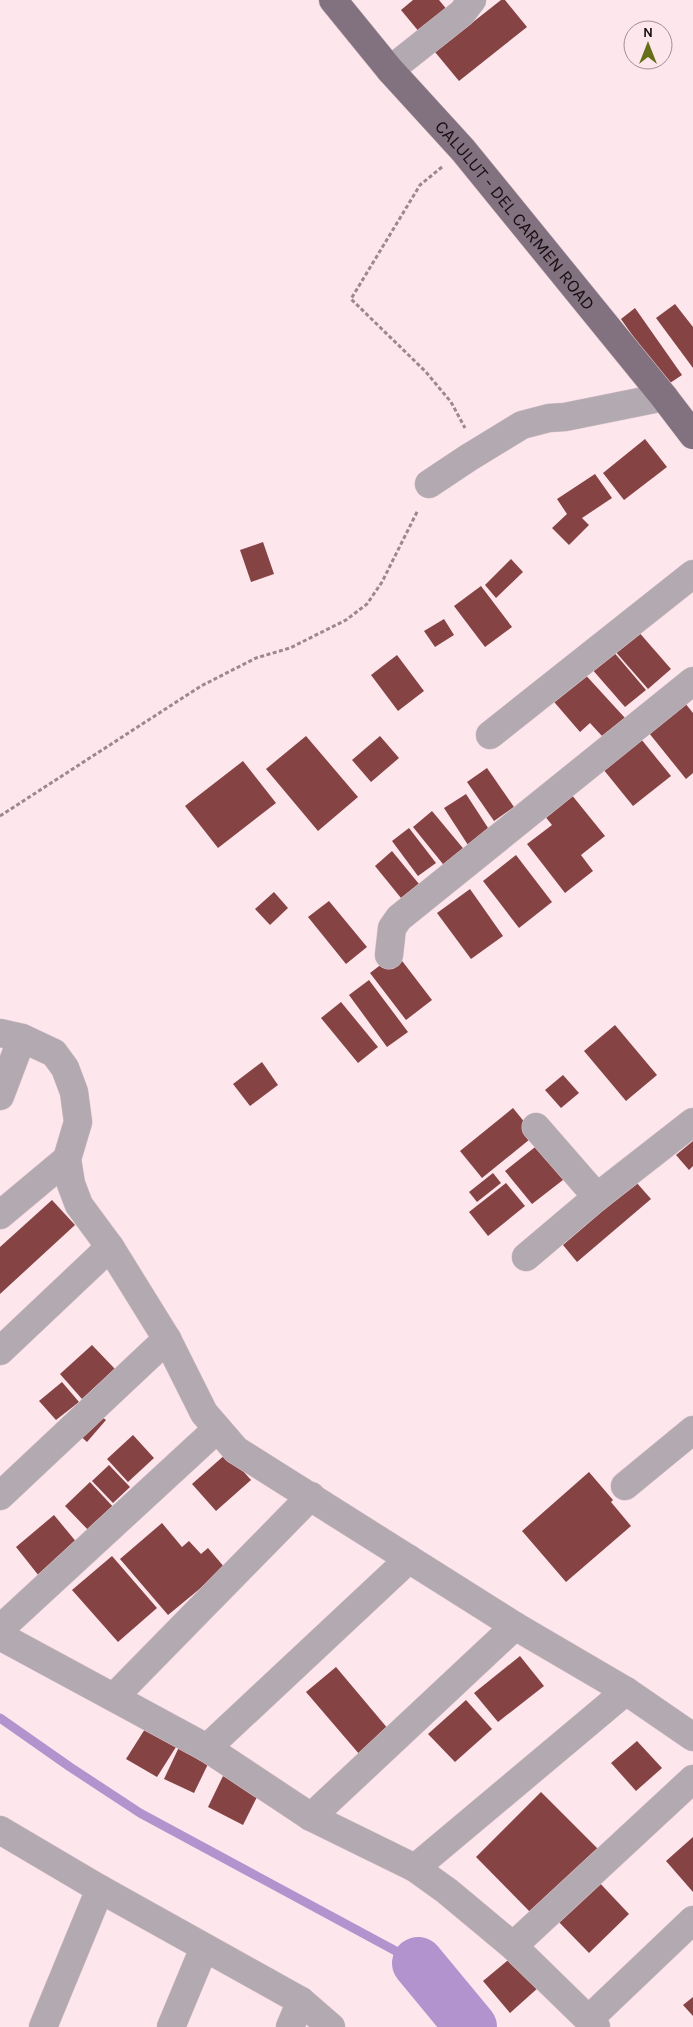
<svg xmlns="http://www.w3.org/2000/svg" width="693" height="2027" font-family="Karla,sans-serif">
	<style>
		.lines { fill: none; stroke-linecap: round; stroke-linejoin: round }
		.stream { stroke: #b393ce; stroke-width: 9 }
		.river { stroke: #b393ce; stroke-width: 52 }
		.building { fill: #854344 }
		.minor-casing { stroke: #d9c3ca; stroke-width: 29 }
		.major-casing { stroke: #d9c3ca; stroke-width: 29 }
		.path { stroke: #9b898e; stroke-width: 3; stroke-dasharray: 4 2.5; stroke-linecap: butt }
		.minor { stroke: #b3a9b1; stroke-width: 28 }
		.major { stroke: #82717f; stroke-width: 28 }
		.labels { text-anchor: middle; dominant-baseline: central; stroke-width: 5; stroke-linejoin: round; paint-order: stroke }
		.street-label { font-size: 18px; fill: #180e11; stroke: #fee6ed }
	</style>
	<rect width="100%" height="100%" fill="#fee6ed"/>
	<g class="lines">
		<!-- stream -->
		<path class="stream" d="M0,1718L70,1767L140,1813L418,1963"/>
		<!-- river -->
		<path class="river" d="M418,1963L471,2027"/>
	</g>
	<!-- building -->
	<g class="building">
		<path d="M413,0H439L453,17L425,39L401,10Z"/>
		<path d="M501,0H505L527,27L459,81L435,52Z"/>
		<path d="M675,304L693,327V368L656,318Z"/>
		<path d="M635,308L682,375L667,385L621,319Z"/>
		<path d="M645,439L667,467L624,500L603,473Z"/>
		<path d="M595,474L612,498L582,518L589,525L569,545L552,528L567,514L557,499Z"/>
		<path d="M263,542L274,574L251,582L240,550Z"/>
		<path d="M511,559L523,572L496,598L485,585Z"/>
		<path d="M481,586L512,627L485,647L454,606Z"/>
		<path d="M444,619L454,635L435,647L424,631Z"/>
		<path d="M637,630L671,669L648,689L614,650Z"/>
		<path d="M612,650L646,690L625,707L591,668Z"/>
		<path d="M397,655L424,691L398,711L371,675Z"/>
		<path d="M581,670L625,718L602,736L590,723L580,732L549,696Z"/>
		<path d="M685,703L693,713V773L686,779L649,733Z"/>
		<path d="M306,736L358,797L318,831L266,769Z"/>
		<path d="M380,736L399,758L371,782L352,760Z"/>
		<path d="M641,739L671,776L633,806L603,769Z"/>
		<path d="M243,761L276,803L218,848L185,806Z"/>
		<path d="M487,768L514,807L494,821L467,782Z"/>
		<path d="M466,794L492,834L470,848L444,808Z"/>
		<path d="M571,794L605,836L581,855L593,871L565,893L527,844L552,825L544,815Z"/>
		<path d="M432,811L467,853L447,869L413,827Z"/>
		<path d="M409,828L436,863L418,876L392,841Z"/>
		<path d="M392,851L419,884L401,898L375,866Z"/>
		<path d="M516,855L552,902L519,928L483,881Z"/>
		<path d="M470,889L503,936L471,959L437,913Z"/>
		<path d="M274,892L288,908L270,925L255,909Z"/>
		<path d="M329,901L367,947L346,964L308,917Z"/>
		<path d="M396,953L432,1000L406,1020L370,973Z"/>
		<path d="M369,980L408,1032L387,1047L349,995Z"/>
		<path d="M341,1002L378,1047L358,1063L321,1018Z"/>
		<path d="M615,1025L657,1075L626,1101L584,1051Z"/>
		<path d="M262,1062L278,1085L250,1106L233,1084Z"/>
		<path d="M563,1075L579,1093L561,1108L545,1090Z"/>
		<path d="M513,1108L535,1135L482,1178L460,1151Z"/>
		<path d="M544,1140L572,1173L532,1204L505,1171Z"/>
		<path d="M693,1141V1166L689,1170L676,1155Z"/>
		<path d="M493,1173L501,1183L477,1202L469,1192Z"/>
		<path d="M636,1182L651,1199L577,1262L563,1245Z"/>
		<path d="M506,1183L525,1206L488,1236L469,1212Z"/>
		<path d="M52,1200L75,1225L0,1294V1247Z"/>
		<path d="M92,1345L115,1369L82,1399L60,1374Z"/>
		<path d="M62,1382L79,1402L56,1420L39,1401Z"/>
		<path d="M95,1412L106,1420L87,1442L77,1433Z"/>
		<path d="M133,1435L154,1458L128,1482L107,1459Z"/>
		<path d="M227,1453L251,1480L216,1511L192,1484Z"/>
		<path d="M109,1465L130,1487L113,1503L92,1481Z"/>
		<path d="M589,1472L613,1500L611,1502L631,1526L566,1582L522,1531Z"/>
		<path d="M90,1482L116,1510L91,1533L65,1506Z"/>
		<path d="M54,1515L78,1544L39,1576L16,1547Z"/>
		<path d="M162,1523L182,1547L189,1541L201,1554L208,1548L225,1568L168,1615L120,1559Z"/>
		<path d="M112,1556L157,1608L118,1642L72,1590Z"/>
		<path d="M520,1656L544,1686L498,1722L474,1693Z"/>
		<path d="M336,1667L389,1730L360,1755L306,1692Z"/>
		<path d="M466,1700L492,1729L455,1762L428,1734Z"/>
		<path d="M145,1729L176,1747L157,1777L126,1759Z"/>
		<path d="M637,1741L662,1768L636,1791L611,1763Z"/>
		<path d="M179,1747L209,1762L194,1793L164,1779Z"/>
		<path d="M223,1776L259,1793L243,1825L208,1807Z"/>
		<path d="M541,1792L601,1852L535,1917L476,1857Z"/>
		<path d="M693,1837V1892L666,1861Z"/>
		<path d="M596,1879L629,1914L589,1953L555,1918Z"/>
		<path d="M513,1956L539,1987L510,2013L483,1981Z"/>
		<path d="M693,1997V2016L683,2005Z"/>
	</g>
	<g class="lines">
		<!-- minor casing -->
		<g class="minor-casing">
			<g id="minor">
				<path d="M390,70L462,13L472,0"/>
				<path d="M429,484L468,458L522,425L549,418L565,417L664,397"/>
				<path d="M490,735L693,574"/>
				<path d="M389,955L392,928L399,918L693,681"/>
				<path d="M0,1033L22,1038L54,1053L65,1068L74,1092L78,1122L67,1159L71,1184L79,1205L110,1247L167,1339L204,1413L236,1450L515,1626L626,1691L693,1737"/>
				<path d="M0,1096L22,1038"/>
				<path d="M536,1127L597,1197"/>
				<path d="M0,1215L67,1159"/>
				<path d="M526,1257L597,1197L693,1122"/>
				<path d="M0,1351L110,1247"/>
				<path d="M625,1486L693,1430"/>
				<path d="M0,1496L167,1339"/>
				<path d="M0,1629L217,1429"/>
				<path d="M0,1636L207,1748L311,1817L415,1868L447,1891L513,1946L596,2027"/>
				<path d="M114,1697L311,1496"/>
				<path d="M207,1748L409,1559"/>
				<path d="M311,1817L515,1626"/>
				<path d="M0,1830L100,1889L301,2001L331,2027"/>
				<path d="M415,1868L626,1691"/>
				<path d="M513,1946L693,1779"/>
				<path d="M588,2020L693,1920"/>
				<path d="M43,2027L100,1889"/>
				<path d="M171,2027L204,1948"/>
				<path d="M290,2027L301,2001"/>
			</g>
		</g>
		<!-- major casing -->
		<g class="major-casing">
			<g id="major">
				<path id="s1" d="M333,0L390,70L463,150L664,397L693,435"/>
			</g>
		</g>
		<!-- path -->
		<g class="path">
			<path d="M442,167L420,185L351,299L426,372L451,402L465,428"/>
			<path d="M0,816L201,686L256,658L290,648L346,620L367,604L382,582L418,510"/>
		</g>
		<!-- minor -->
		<use href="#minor" class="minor"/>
		<!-- major -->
		<use href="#major" class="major"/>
	</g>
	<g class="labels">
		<!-- street labels -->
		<g class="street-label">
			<text stroke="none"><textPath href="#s1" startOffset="282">CALULUT - DEL CARMEN ROAD</textPath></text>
		</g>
	</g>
	<!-- north arrow -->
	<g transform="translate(648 45)"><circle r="24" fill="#fee6ed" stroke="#a29095"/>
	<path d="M0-4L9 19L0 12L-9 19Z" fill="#666f17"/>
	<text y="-8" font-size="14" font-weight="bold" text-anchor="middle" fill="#180e11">N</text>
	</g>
</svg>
